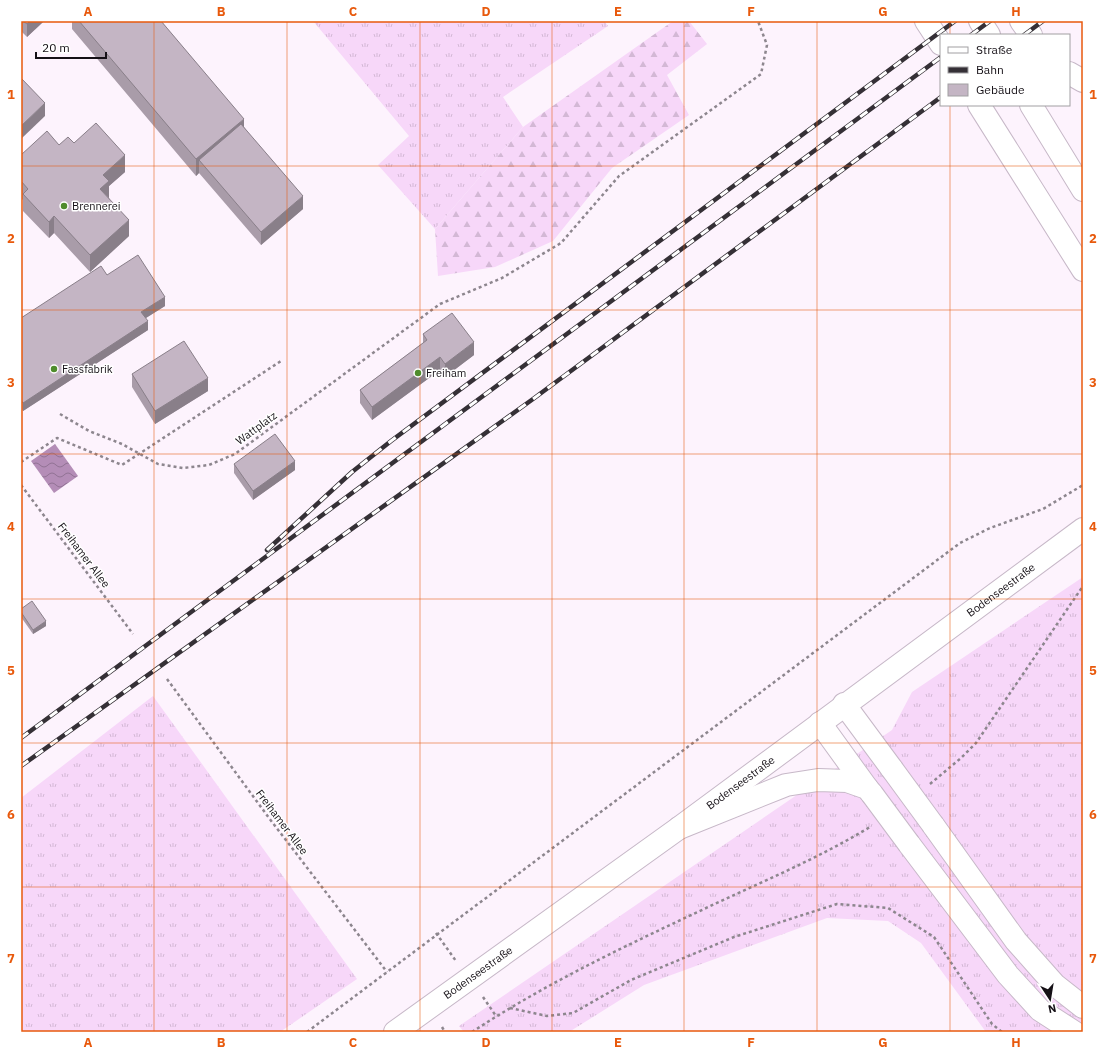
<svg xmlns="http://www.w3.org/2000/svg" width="1104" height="1053" font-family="'IBM Plex Sans',sans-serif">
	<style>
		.grass { fill: url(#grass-tufts) }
		.forest { fill: url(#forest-firs) }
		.water { fill: url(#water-waves) }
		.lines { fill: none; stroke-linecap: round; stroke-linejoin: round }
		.primary-casing { stroke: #c7b8c8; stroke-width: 24 }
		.highway-casing { stroke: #c7b8c8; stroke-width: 24 }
		.path { stroke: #8d868e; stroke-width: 2.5; stroke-dasharray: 3 3; stroke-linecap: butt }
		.primary { stroke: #fff; stroke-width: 22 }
		.highway { stroke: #fff; stroke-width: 22 }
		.rail-casing { stroke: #353036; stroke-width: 4.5 }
		.rail { stroke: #fff; stroke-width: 3; stroke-dasharray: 9; stroke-linecap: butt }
		.highway-bridge-casing { stroke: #c7b8c8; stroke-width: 24; stroke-linecap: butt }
		.highway-bridge { stroke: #fff; stroke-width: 22 }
		.wall { fill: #a99ca9 }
		.shaded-wall { fill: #897f89 }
		.building { fill: #c4b5c4; stroke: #897f89 }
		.grid { fill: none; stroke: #e8590c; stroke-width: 1; stroke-opacity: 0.55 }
		.poi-dot { fill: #4f8c2c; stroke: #fff; stroke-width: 1.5 }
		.labels { text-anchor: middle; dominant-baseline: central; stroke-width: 3; stroke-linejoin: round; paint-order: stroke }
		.poi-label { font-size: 11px; fill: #151016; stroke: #fff; text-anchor: start }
		.street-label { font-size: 11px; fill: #151016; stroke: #fff }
		.neatline { fill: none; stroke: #e8590c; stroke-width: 1.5 }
		.grid-label { font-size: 13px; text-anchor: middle; font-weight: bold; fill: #e8590c }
	</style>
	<defs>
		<pattern id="grass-tufts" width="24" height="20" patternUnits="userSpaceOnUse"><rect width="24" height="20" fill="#f7d7f9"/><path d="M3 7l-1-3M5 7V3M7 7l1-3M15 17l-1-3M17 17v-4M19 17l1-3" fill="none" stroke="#d3b8d5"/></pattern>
		<pattern id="forest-firs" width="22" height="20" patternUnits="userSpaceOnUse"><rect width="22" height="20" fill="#f7d7f9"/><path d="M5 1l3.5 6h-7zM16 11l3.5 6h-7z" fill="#d3b8d5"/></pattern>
		<pattern id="water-waves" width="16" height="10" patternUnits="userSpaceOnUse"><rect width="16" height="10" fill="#b48db7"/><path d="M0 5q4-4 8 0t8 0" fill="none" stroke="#917294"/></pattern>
	</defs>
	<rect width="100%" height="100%" fill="#fdf3fd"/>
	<!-- grass -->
	<g class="grass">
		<path d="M313,21H604L608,26L503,97L523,127L435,229L378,165L409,136Z"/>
		<path d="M1083,577V1032H986L921,943L888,921L827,918L644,985L569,1032H464L459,1026L892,730L912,692Z"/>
		<path d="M153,696L357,979L280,1032H21V798Z"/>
	</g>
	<!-- forest -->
	<path class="forest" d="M673,21H689L707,44L667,75L689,115L612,168L553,241L495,267L438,276L435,229L523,127Z"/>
	<!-- water -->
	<path class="water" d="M55,444L78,476L54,493L31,461Z"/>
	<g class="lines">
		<!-- primary casing -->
		<g class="primary-casing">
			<g id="primary">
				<path id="s1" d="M395,1032L679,828L1083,529"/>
			</g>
		</g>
		<!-- highway casing -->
		<g class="highway-casing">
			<g id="highway">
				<path d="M926,21L941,44"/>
				<path d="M980,21L989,35"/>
				<path d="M1021,21L1031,35"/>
				<path d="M1069,73L1083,81"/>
				<path d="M979,105L1083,270"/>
				<path d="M1031,105L1083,190"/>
				<path d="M844,704L892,769"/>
				<path d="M820,723L867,788"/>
				<path d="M933,825L1016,941L1055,985L1083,1007"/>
				<path d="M679,828L786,785L818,780L847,781L867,788L872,794"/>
				<path d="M909,844L1008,975L1040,1010L1074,1032"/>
			</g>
		</g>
		<!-- path -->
		<g class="path">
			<path d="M60,414L89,431L122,444L158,464L183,468L209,465L235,454L440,304L502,278L561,243L619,176L761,74L767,45L758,21"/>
			<path d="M21,462L57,438L122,465L281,361"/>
			<path d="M21,485L133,634"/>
			<path d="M167,679L269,818L387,972"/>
			<path d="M930,784L961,758L976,743L1083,586"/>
			<path d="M436,933L456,961"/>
			<path d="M483,997L496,1016"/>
			<path d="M510,1008L547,1016L573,1013L631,980L734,937L837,904L888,908L934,937L992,1024L1002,1032"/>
			<path d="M442,1027L445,1032"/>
			<path d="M307,1032L960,543L990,528L1043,509L1083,485"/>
			<path d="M472,1032C551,980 636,941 721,901C771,878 822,856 870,827"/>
		</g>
		<!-- primary -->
		<use href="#primary" class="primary"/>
		<!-- highway -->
		<use href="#highway" class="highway"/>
		<!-- rail casing -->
		<g class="rail-casing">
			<g id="rail">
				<path d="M971,35L990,21"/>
				<path d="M1024,35L1043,21"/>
				<path d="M267,550L352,472L391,441L955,21"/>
				<path d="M21,738L941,57"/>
				<path d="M21,766L533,399L941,97"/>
			</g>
		</g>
		<!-- rail -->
		<use href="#rail" class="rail"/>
		<!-- highway-bridge casing -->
		<g class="highway-bridge-casing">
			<g id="highway-bridge">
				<path d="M892,769L933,825"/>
				<path d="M872,794L909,844"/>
			</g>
		</g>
		<!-- highway-bridge -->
		<use href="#highway-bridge" class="highway-bridge"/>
	</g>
	<!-- wall -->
	<g class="wall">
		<path d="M21,21H43V22L27,37L21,31Z"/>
		<path d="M72,21H161L244,127L303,209L261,245L199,173L196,176L72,29Z"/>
		<path d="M74,143L125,172L109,186V198L129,236L90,272L54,233L49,238L23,211V200L21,198V155L59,145Z"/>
		<path d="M107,275L165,306L146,318L148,330L23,411L21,408V318Z"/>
		<path d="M423,334L474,355L445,377L440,370L372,420L360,403V390L423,343Z"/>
		<path d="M132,374L208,391L155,424L132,387Z"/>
		<path d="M234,464L295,470L253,500L234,473Z"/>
		<path d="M21,609L46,626L33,634L21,617Z"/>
	</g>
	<!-- shaded-wall -->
	<g class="shaded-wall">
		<path d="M30,21H43V22L27,37V24Z"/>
		<path d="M45,103V116L21,139V126Z"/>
		<path d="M244,119V136L199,160V173L196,176V159Z"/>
		<path d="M125,155V172L109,186V198L100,189L103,175Z"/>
		<path d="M303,196V209L261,245V232Z"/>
		<path d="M54,216V233L49,238V222Z"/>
		<path d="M129,220V236L90,272V255Z"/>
		<path d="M165,297V306L141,321V312Z"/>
		<path d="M148,321V330L23,411V403Z"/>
		<path d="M474,342V355L445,377V364Z"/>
		<path d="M440,357V370L372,420V407Z"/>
		<path d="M208,378V391L155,424V411Z"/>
		<path d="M295,461V470L253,500V491Z"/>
		<path d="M46,621V626L33,634V630Z"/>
	</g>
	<!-- building -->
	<g class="building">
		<path d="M23,21H30L27,24Z"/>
		<path d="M79,21H161L244,119L196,159Z"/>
		<path d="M21,78L45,103L21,126Z"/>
		<path d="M96,123L125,155L103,175L109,181L100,189L129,220L90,255L54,216L49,222L23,194L28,189L21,181V155L47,131L59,145L68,137L74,143Z"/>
		<path d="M241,124L303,196L261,232L199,160Z"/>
		<path d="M138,255L165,297L141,312L148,321L23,403L21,400V318L101,266L107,275Z"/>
		<path d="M452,313L474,342L445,364L440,357L372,407L360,390L427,340L423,334Z"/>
		<path d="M184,341L208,378L155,411L132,374Z"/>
		<path d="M275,434L295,461L253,491L234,464Z"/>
		<path d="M32,601L46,621L33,630L21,612V609Z"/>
	</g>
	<!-- grid -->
	<path class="grid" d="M154,21V1032M287,21V1032M420,21V1032M552,21V1032M684,21V1032M817,21V1032M950,21V35M950,105V1032M21,166H1083M21,310H1083M21,454H1083M21,599H1083M21,743H1083M21,887H1083"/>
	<!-- markers -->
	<g class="poi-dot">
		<circle cx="64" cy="206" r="4"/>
		<circle cx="54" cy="369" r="4"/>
		<circle cx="418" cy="373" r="4"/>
	</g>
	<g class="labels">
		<!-- poi labels -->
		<g class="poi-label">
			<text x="72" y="206">Brennerei</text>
			<text x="62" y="369">Fassfabrik</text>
			<text x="426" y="373">Freiham</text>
		</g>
		<!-- street labels -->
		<g class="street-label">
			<text transform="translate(256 428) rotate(-36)">Wattplatz</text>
			<text transform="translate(84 555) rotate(53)">Freihamer Allee</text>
			<text stroke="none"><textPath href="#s1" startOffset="750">Bodenseestraße</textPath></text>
			<text stroke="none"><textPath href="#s1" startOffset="426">Bodenseestraße</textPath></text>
			<text transform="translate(282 822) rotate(53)">Freihamer Allee</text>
			<text stroke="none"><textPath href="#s1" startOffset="102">Bodenseestraße</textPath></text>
		</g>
	</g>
	<!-- border -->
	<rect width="1104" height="1053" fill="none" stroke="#ffffff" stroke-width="44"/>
	<!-- legend -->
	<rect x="940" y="34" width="130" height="72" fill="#ffffff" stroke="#a19fa2"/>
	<rect x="948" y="47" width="20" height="6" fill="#ffffff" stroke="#a19fa2"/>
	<text x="976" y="54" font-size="12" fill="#151016">Straße</text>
	<rect x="948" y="67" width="20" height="6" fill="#353036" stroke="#a19fa2"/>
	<text x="976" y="74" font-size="12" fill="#151016">Bahn</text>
	<rect x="948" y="84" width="20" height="12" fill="#c4b5c4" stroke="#a19fa2"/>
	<text x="976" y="94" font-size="12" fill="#151016">Gebäude</text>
	<!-- north arrow -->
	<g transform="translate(1050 999) rotate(168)" stroke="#ffffff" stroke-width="3" paint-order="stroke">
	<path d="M0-3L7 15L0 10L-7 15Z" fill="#151016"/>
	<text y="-6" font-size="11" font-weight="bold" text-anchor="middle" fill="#151016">N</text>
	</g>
	<!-- scale -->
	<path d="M36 52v6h70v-6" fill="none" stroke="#151016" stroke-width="2"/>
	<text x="42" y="52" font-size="12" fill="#151016" stroke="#ffffff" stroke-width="3" paint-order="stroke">20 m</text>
	<rect x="22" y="22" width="1060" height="1009" class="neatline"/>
	<g class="grid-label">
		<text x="88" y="16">A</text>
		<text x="221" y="16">B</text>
		<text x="353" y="16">C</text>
		<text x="486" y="16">D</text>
		<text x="618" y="16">E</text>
		<text x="751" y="16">F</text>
		<text x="883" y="16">G</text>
		<text x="1016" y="16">H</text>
		<text x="11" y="99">1</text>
		<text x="1093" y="99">1</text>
		<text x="11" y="243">2</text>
		<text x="1093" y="243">2</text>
		<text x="11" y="387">3</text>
		<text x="1093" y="387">3</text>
		<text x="11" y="531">4</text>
		<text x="1093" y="531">4</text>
		<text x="11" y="675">5</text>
		<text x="1093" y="675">5</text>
		<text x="11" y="819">6</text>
		<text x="1093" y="819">6</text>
		<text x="11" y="963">7</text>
		<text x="1093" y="963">7</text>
		<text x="88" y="1047">A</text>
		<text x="221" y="1047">B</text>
		<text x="353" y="1047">C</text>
		<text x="486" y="1047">D</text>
		<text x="618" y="1047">E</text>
		<text x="751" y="1047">F</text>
		<text x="883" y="1047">G</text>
		<text x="1016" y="1047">H</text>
	</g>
</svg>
